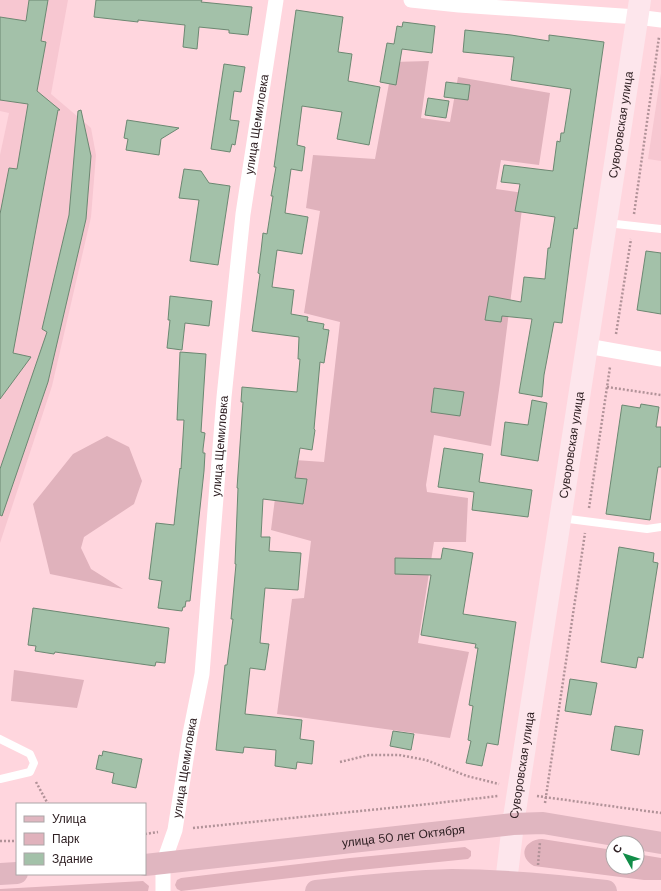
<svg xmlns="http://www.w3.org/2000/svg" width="661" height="891" font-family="'DM Sans',sans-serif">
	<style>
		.built { fill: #f7c7d1 }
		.green { fill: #e0b2bc }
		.building { fill: #a3c1a9; stroke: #6c8872 }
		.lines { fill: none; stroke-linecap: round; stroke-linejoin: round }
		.path { stroke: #b19298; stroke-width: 2.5; stroke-dasharray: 2 2; stroke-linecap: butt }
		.lane { stroke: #fff; stroke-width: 8 }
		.street { stroke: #fff; stroke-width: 15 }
		.secondary { stroke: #fde6ec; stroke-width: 22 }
		.primary { stroke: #e0b6c0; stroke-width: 22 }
		.labels { text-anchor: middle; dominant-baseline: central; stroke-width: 3; stroke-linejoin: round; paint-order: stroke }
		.street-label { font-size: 12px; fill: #2f2023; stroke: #fff }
	</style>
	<rect width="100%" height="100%" fill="#ffd6de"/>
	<!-- built -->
	<g class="built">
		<path d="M0,0H68L51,94L91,128L96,155L91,217L52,386L0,543V155L9,113L0,111Z"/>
		<path d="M661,73V161L648,159Z"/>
	</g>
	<!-- green -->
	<g class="green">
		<path d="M429,61L421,118L450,122L458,77L550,93L539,165L501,160L496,189L524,193L500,383L491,446L434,435L426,485L427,492L468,498L466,542H434L418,643L469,652L450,738L277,714L292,599L304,598L311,541L271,530L280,459L324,462L340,322L304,313L320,211L306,208L313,155L375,159L393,62Z"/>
		<path d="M107,436L129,447L142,481L134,504L84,537L81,548L91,569L123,589L50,574L33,504L73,454Z"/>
		<path d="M14,670L84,680L77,708L11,701Z"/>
		<path d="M542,839L613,850V867H637V854L661,858V880H644L534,866C518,857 523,840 542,839Z"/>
		<path d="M465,847L471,851V856L468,859L350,871L181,891L177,889L175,885L177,880L181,878L350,858Z"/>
		<path d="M143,881L149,886L148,891H0V889Z"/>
	</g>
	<!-- building -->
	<g class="building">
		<path d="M29,0H48L41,41L46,42L37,91L60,110H58L13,353L31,357L0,399V214L9,168L17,169L28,104L0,100V17L26,21Z"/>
		<path d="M96,0H202L201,2L252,7L248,35L229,33V30L199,27L197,49L183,47L185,25L138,20V22L94,17Z"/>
		<path d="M296,10L343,17L338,52L352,54L348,81L380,87L369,145L337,139L342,112L302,106L297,145L305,147L302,171L291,169L285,213L308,217L302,254L277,250L272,287L294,290L291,314L308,317L307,321L324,324L323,329L329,330L324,363L320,362L314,429L315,430L312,450L300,448L295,478L307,479L303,504L263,499L261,537H270L269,551L301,553L298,590L265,588L260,643L269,644L265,670L250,668L245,714L302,720L300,739L314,741L312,764L297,762L296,769L275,766L276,750L244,747L243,753L216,750L225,665H227L233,619H231L236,564H235L238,488H237L243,402H241L242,387L297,392L300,359H298L299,337L252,331L260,274L258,273L261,251L263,233L267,234L273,196H271L276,167H274Z"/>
		<path d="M403,22L435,26L432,53L402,49L396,85L380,82L387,43L394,44L397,26L402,27Z"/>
		<path d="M465,30L511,35L549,41V35L604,42L577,229L574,228L562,323L554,322L544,375L542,397L519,393L532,319L502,316L501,322L485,320L489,296L521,302L524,277L545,279L548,248H550L555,217L515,211L520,184L501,182L504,165L553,171L557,141L560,142L561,133H564L571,89L511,80L514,57L463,52Z"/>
		<path d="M224,64L245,67L241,92L234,91L230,120L239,121L235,145L232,144L230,152L211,149Z"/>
		<path d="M446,82L470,85L468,100L444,97Z"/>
		<path d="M428,98L449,101L446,118L425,115Z"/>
		<path d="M81,110L91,156L86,219L48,382L2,516L0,515V469L47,332L42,329L69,215L78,111Z"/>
		<path d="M127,120L179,128L161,139L159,155L126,150L128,139L124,138Z"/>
		<path d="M184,169L201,171L209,183L230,186L218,265L190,261L199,200L179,198Z"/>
		<path d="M646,251L661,253V314L637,310Z"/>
		<path d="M170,296L212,301L209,326L185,323L182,350L167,348L170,320H168Z"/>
		<path d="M180,352L206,354L201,432L205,433L203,449V453H205L204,471L190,601H186L185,607H183L182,611L158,608L162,581L149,579L156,523L174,525L180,468L181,469L184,420H177Z"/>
		<path d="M434,388L464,392L460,416L431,412Z"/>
		<path d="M532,400L547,403L538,461L501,455L505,422L528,425Z"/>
		<path d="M641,404L659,407L656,427H661V467H658L650,520L606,514L622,405L640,408Z"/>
		<path d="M444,448L483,454L479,482L532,490L528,517L472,510L474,492L438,487Z"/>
		<path d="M619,547L654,553L653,562L658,563L643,658L638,657L636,668L601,662Z"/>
		<path d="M443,548L473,553L463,614L516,622L498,745L487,743L482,766L466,763L471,741L468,740L473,706L469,705L478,648H475L476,644L421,635L431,575L395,574V558L441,559Z"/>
		<path d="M33,608L169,628L165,663L156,662L155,666L55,652L54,654L35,651L36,646L28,645Z"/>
		<path d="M570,679L597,683L591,715L565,711Z"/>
		<path d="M615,726L643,730L639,755L611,750Z"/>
		<path d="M393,731L414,734L411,750L390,746Z"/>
		<path d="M103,751L142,759L136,788L112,783L114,773L96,769L99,755L102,756Z"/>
	</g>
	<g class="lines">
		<!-- path -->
		<g class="path">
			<path d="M634,214L659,37"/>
			<path d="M616,334L631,239"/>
			<path d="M607,387L661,395"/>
			<path d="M589,508L610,367"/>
			<path d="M340,762L369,755H399L426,760L467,776L499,784"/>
			<path d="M36,782L48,804"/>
			<path d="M537,796L661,813"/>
			<path d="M545,803L585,533"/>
			<path d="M193,828L429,804L498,796"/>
			<path d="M145,834L158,832"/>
			<path d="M0,841H17"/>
			<path d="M538,865L540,842"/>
		</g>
		<!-- lane -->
		<g class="lane">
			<path d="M607,223L661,229"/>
			<path d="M561,518L647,529L661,527"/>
			<path d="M0,739L30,754L34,763L30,772L0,779"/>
		</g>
		<!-- street -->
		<g class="street">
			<path d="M411,0L459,5L637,17L661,20"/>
			<path d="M587,346L661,359"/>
			<path id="s1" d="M163,891V864L175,830L190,734L202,674L224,397L243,214L276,0"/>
		</g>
		<!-- secondary -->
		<path class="secondary" id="s2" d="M505,891L513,824L606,223L640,0"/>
		<!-- primary -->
		<g class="primary">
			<path id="s3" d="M145,865L513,824L543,823L661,843"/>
			<path d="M0,874L17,873"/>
			<path d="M316,891C361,886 406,881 452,880C503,880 555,885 606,891"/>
		</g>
	</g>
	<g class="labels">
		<!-- street labels -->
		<g class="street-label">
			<text stroke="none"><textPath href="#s1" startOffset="774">улица Щемиловка</textPath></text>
			<text stroke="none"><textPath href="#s2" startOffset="775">Суворовская улица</textPath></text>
			<text stroke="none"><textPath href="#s2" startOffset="451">Суворовская улица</textPath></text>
			<text stroke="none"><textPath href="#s1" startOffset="450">улица Щемиловка</textPath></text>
			<text stroke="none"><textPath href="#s2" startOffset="127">Суворовская улица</textPath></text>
			<text stroke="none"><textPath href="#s1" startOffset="126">улица Щемиловка</textPath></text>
			<text stroke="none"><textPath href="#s3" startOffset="260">улица 50 лет Октября</textPath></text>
		</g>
	</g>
	<!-- legend -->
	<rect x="16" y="803" width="130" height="72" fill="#ffffff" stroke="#aca6a7"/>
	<rect x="24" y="816" width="20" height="6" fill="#e0b6c0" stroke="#aca6a7"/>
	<text x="52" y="823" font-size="12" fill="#2f2023">Улица</text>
	<rect x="24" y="833" width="20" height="12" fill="#e0b2bc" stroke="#aca6a7"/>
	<text x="52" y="843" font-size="12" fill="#2f2023">Парк</text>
	<rect x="24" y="853" width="20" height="12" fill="#a3c1a9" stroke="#aca6a7"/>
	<text x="52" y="863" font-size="12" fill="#2f2023">Здание</text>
	<!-- north arrow -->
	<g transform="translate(625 855) rotate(309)"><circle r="19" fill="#ffffff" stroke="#aca6a7"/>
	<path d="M0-3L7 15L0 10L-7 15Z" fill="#118d48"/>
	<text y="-6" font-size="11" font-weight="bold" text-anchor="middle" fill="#2f2023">С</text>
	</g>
</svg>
